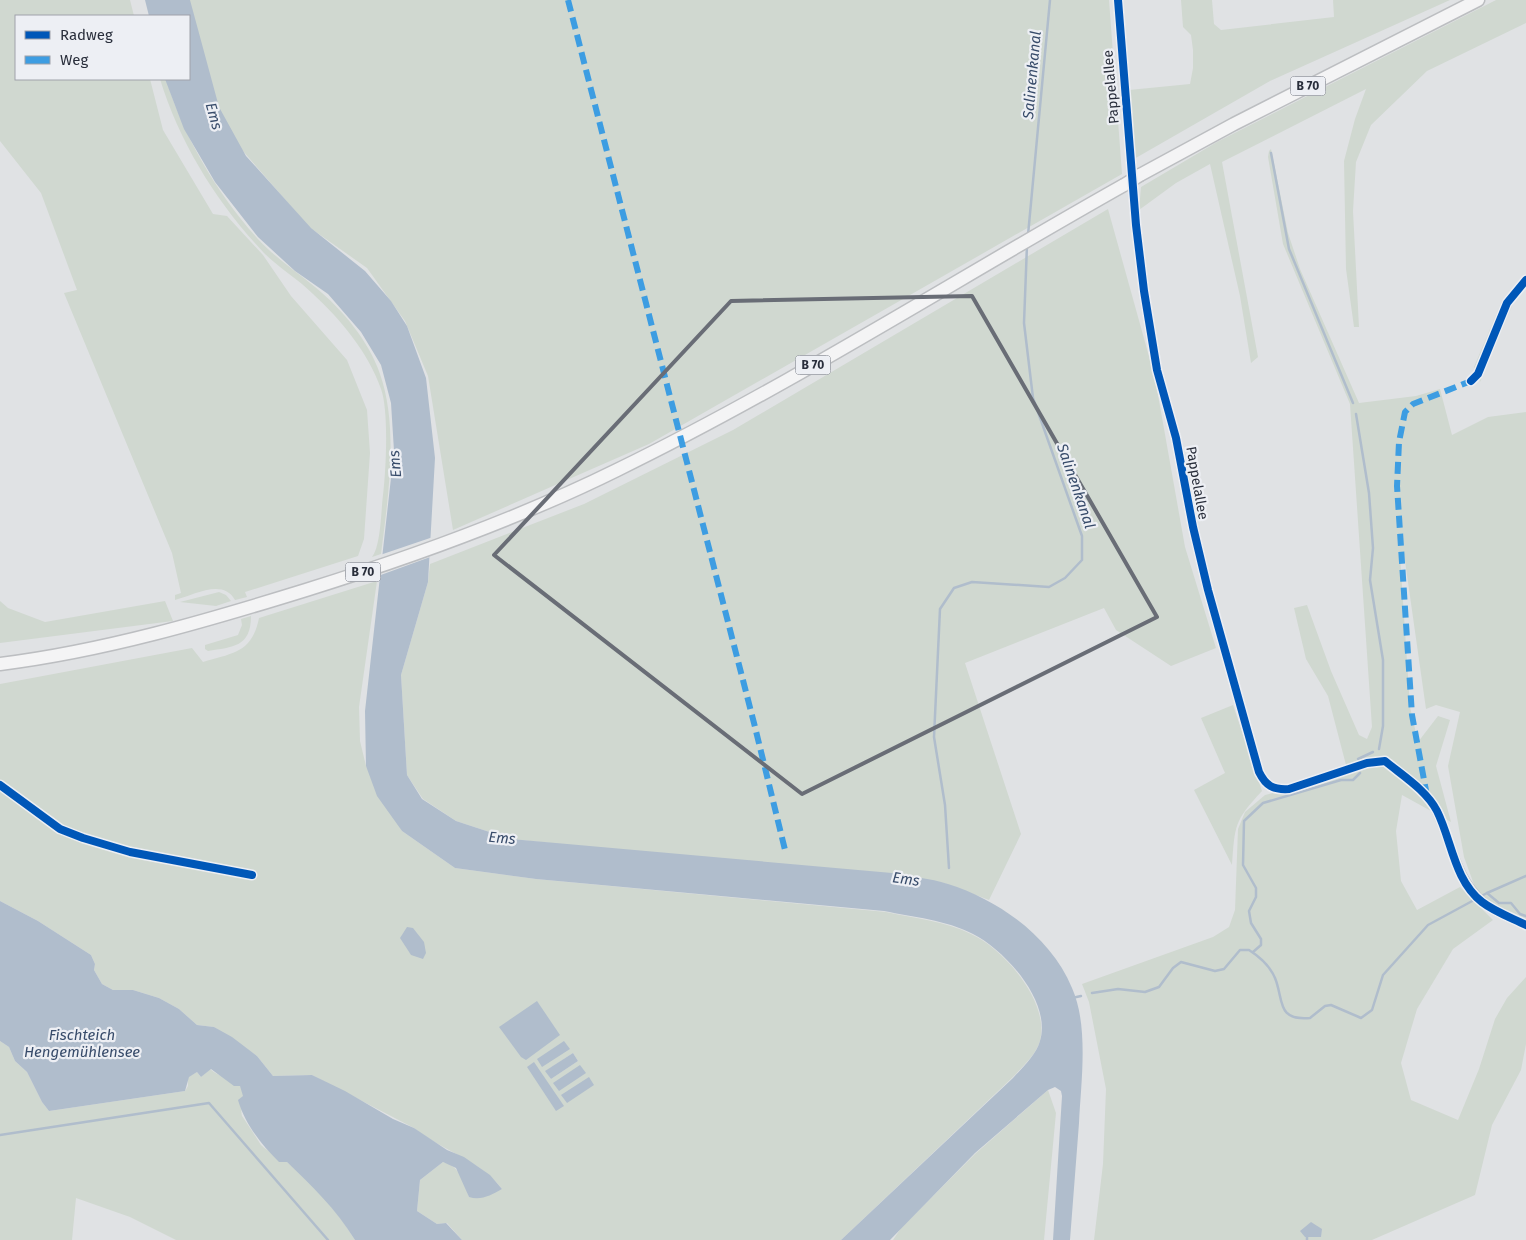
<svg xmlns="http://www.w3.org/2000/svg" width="1526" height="1240" font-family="'Fira Sans',sans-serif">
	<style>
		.green { fill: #d0d8d0; fill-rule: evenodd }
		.water { fill: #b0bdcc }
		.pier { fill: #e0e2e4 }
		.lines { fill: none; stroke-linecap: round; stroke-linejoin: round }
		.stream { stroke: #b0bdcc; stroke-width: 2.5 }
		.minor-casing { stroke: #bec0c2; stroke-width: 10 }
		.primary-casing { stroke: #bcbec1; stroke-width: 15 }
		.minor { stroke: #eff0f1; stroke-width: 8 }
		.primary { stroke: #f4f4f5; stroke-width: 12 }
		.primary-bridge-casing { stroke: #bcbec1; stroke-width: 15; stroke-linecap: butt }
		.primary-bridge { stroke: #f4f4f5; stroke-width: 12 }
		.quiet { stroke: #3d9de2; stroke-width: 6; stroke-dasharray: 12 6; stroke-linecap: butt }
		.cycleway-casing { stroke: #edeff4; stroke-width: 11 }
		.cycleway { stroke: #0057b8; stroke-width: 8 }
		.marked { fill: none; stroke: #696d76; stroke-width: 4; stroke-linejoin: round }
		.labels { text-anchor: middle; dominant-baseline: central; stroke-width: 4.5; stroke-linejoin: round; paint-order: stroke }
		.shield { fill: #edeff4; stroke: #646872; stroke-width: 1 }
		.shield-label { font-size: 12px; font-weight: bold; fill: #292e3b }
		.street-label { font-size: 14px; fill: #292e3b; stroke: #edeff4 }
		.water-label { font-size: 15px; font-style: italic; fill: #374b6a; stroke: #edeff4 }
	</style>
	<rect width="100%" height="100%" fill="#e0e2e4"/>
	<!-- green -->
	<g class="green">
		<path d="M0,0H130L134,16H16V79H150L163,130L213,214L227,216L263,255L291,296L347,360L367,410L370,453L364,539L358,556L245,592L247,597L235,600C223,578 194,595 175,600V595L181,593L172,553L64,293L77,290L41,193L0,141Z"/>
		<path d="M177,0H1109L1122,174L649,444L453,530L428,376L405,321L367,268L309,227L230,136L189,31V16Z"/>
		<path d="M1181,0H1212L1214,24L1221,30L1334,17L1333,0H1450L1270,81L1134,159L1129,90L1190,84L1193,68V50L1191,35L1183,27Z"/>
		<path d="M1496,0H1526V23L1427,71L1371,125L1356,162L1353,211L1359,327H1354L1346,269L1344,161L1355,119L1366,89L1222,162L1258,357L1251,363L1240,296L1210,164L1176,183L1139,210L1141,187L1217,142Z"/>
		<path d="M160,79H166C184,137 216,192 257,238C274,257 296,271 315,287C342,309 369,341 380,374C399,428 388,498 381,554L372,557C381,546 381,510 383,495C386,470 389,411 381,389C368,352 341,320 313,294C298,279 279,268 264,253C217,203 180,144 160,79Z"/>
		<path d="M1271,149L1288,233L1300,269L1359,403L1416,396L1440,389L1452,435L1488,417L1526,412V923L1477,893L1464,857L1448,766L1460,712L1436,705L1426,709L1404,554L1400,555L1410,707L1418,742L1438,716L1450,720L1436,766L1451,822L1402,795L1396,831L1401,881L1417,910L1460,887L1493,920L1453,949L1417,1009L1401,1063L1411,1100L1458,1120L1479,1069L1495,1019L1507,998L1526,977V1044L1521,1070L1492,1125L1475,1195L1372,1240H1094L1103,1164L1106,1089L1089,1002L1082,984L1213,937L1229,927L1235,910L1238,829L1245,812L1265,795L1353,772L1346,765L1328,696L1306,659L1294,608L1307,605L1331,671L1359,735L1367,739L1372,727L1350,404L1283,244L1268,157L1269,151Z"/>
		<path d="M1108,209L1155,378L1185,547L1216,648L1171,666L1116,630L1104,608L965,663L1021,834L989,900L944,883L511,839L456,821L423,799L407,775L401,675L428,582L430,564L584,504L733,430Z"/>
		<path d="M1510,292L1514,301L1480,382L1474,367L1502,301Z"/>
		<path d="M377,581L359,707L360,741L366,766L402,831L455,868L536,879L886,912C914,918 945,921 971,934C1004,949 1050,1002 1040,1041C1036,1055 1022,1067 1013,1077L841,1240H462L447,1223L437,1224L417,1211L420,1180L443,1162C460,1166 464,1182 469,1197L502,1189C479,1159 442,1151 414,1128L312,1075L273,1076L257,1056L214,1027L197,1025L179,1009L159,998L133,990H113L102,984L94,970L95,964L91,955L38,921L0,901V684L192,648L203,662C233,653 252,653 259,618ZM573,1053L578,1061L551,1079L546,1071Z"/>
		<path d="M219,592L226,595L231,601L216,606L180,602Z"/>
		<path d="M0,601L8,608L45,622L165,601L173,621L0,643Z"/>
		<path d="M251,616C251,647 233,647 208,651L205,649V645L238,635L242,625L241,619Z"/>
		<path d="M1233,705L1262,791C1234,821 1235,825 1232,865L1194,790L1225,773L1201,718Z"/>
		<path d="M0,1041L9,1047L15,1061L27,1072L42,1102L49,1111L185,1091L188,1086V1077L197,1072L201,1077L210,1069C219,1077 231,1078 240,1086C248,1094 239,1107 242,1116C243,1117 260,1143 261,1145C268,1152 279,1156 287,1162C314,1184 337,1210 355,1240H176L130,1217L76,1198L72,1240H0Z"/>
		<path d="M1048,1090L1056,1113L1044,1240H893L901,1228L975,1154Z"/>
	</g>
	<!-- water -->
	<g class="water">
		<path d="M145,0H190L219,107L246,156L311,228L365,271L391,301L407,326L426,378L435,458L428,582L401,675L407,775L422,799L456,821L511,839L892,873C910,877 930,878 948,884C999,900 1051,937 1072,988C1089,1026 1081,1082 1079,1123C1076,1162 1073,1201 1070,1240H1053L1062,1096L1061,1091L1055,1087L1048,1090L975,1153L890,1240H841L1013,1078C1023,1067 1036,1055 1040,1041C1052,1002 1005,950 973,934C946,920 913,917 884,911L536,879L455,868L402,831L377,796L366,766L365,711L394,451L391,403L381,365L361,332L328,294L295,271L258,237L215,182L184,129L165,79H189V16H149Z"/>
		<path d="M0,901L38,921L91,955L95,964L94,970L102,984L113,990H133L159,998L179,1009L197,1025L214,1027L232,1037L257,1056L273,1076L312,1075L345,1091L393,1119L414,1128L447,1150L464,1157L490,1175L502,1189C491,1195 481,1201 469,1197L456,1168L443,1162L420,1180L417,1211L437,1224L446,1223L462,1240H355C335,1208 313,1187 287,1162H279C261,1144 245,1124 238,1100L243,1096L240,1086H234L211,1069L201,1077L197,1072L189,1077L185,1091L49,1111L42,1102L27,1072L15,1061L9,1047L0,1041Z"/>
		<path d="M407,927L413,928L424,942L426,953L423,959L411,955L400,938Z"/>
		<path d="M537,1001L560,1035L526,1060L521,1057L499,1027Z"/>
		<path d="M564,1041L570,1049L542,1067L537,1059Z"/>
		<path d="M573,1053L578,1061L551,1079L545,1071Z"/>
		<path d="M534,1062L564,1106L556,1111L527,1067Z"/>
		<path d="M580,1065L586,1073L559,1091L553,1083Z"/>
		<path d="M589,1077L594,1085L567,1103L561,1095Z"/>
		<path d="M1311,1222L1322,1229L1321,1237H1305L1300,1231Z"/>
	</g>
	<!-- pier -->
	<path class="pier" d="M433,537V556L378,576L380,555Z"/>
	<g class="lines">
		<!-- stream -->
		<g class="stream">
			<path d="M1271,153L1289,249L1353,403"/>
			<path d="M1028,235L1050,0"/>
			<path d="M1356,414L1369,493L1373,548L1370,580L1383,660V726L1379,749"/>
			<path d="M1358,759L1373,752"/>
			<path d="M949,868L945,805L934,737L940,609L954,588L972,582L1049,587L1065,578L1082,560V536L1033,398L1024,323L1027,245"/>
			<path d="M1487,893L1499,903H1511L1520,914L1526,916"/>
			<path d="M1253,952L1261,945V939L1251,923L1249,911L1256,897V888L1243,865L1244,821L1263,803L1341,780H1353L1360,773"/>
			<path d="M1092,993L1118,989L1145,992L1159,987L1173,968L1181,962L1215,971L1224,969L1240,950H1249C1260,957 1270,966 1275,978C1284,1000 1276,1021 1310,1018L1325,1006L1331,1005L1361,1018L1372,1010L1383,975L1428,925L1487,893L1526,876"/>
			<path d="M1072,998L1081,996"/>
			<path d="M0,1135L209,1103L328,1240"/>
			<path d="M1307,1240V1237"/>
		</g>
		<!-- minor casing -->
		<g class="minor-casing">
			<g id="minor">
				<path d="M1118,0L1136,225L1144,291L1157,370L1176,438L1193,527L1208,590L1259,772C1266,786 1273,790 1289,789L1367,763L1385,761C1403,776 1427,790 1437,812C1452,844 1456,879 1484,903"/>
				<path d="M1471,381L1478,374L1507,303L1526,280"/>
				<path d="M0,785L60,829L83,838L130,852L252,875"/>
			</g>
		</g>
		<!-- primary casing -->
		<g class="primary-casing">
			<g id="primary">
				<path d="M1140,175L1234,124L1478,0"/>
				<path d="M0,664C104,651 206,621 306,590C412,557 518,519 617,470C791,385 955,280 1124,185"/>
			</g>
		</g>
		<!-- minor -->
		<use href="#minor" class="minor"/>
		<!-- primary -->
		<use href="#primary" class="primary"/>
		<!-- primary-bridge casing -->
		<g class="primary-bridge-casing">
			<path id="primary-bridge" d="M1124,185L1140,175"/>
		</g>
		<!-- primary-bridge -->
		<use href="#primary-bridge" class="primary-bridge"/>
		<!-- quiet -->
		<g class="quiet">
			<path d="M568,0L755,727L786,854"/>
			<path d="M1427,796L1412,715L1397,486L1399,442L1405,412L1413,404L1471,381"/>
		</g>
		<!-- cycleway casing -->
		<g class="cycleway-casing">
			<g id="cycleway">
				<path d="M1118,0L1136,225L1144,291L1157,370L1176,438L1193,527L1208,590L1259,772C1266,786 1273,790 1289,789L1367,763L1385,761C1403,776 1426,790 1437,811C1452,841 1454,880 1482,902C1495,912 1512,918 1526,925"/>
				<path d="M1471,381L1478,374L1507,303L1526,280"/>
				<path d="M0,785L60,829L83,838L130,852L252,875"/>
			</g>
		</g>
		<!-- cycleway -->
		<use href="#cycleway" class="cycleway"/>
	</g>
	<!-- marked area -->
	<path class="marked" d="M972,296L1157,617L802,794L494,555L731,301Z"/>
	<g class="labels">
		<!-- shield labels -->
		<g class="shield">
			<rect x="1290.5" y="76.5" width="35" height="19" rx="4"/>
			<rect x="795.5" y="355.5" width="35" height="19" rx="4"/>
			<rect x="345.5" y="562.5" width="35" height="19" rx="4"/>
		</g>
		<g class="shield-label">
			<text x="1308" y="86">B 70</text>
			<text x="813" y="365">B 70</text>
			<text x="363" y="572">B 70</text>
		</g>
		<!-- street labels -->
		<g class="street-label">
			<text transform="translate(1111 87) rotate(-95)">Pappelallee</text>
			<text transform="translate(1197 483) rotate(80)">Pappelallee</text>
		</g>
		<!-- water labels -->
		<g class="water-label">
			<text transform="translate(1032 75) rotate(-85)">Salinenkanal</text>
			<text transform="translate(214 116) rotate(74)">Ems</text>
			<text transform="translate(395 464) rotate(-95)">Ems</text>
			<text transform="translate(1076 486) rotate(71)">Salinenkanal</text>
			<text transform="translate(502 838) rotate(5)">Ems</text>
			<text transform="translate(906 879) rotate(8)">Ems</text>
			<text x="82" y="1035">Fischteich<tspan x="82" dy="17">Hengemühlensee</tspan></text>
		</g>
	</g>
	<!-- legend -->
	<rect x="15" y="15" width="175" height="65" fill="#edeff4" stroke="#9fa2aa"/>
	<rect x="25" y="31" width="25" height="8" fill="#0057b8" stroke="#9fa2aa"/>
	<text x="60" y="40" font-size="15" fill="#292e3b">Radweg</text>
	<rect x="25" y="56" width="25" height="8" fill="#3d9de2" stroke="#9fa2aa"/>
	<text x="60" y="65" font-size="15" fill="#292e3b">Weg</text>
</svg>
